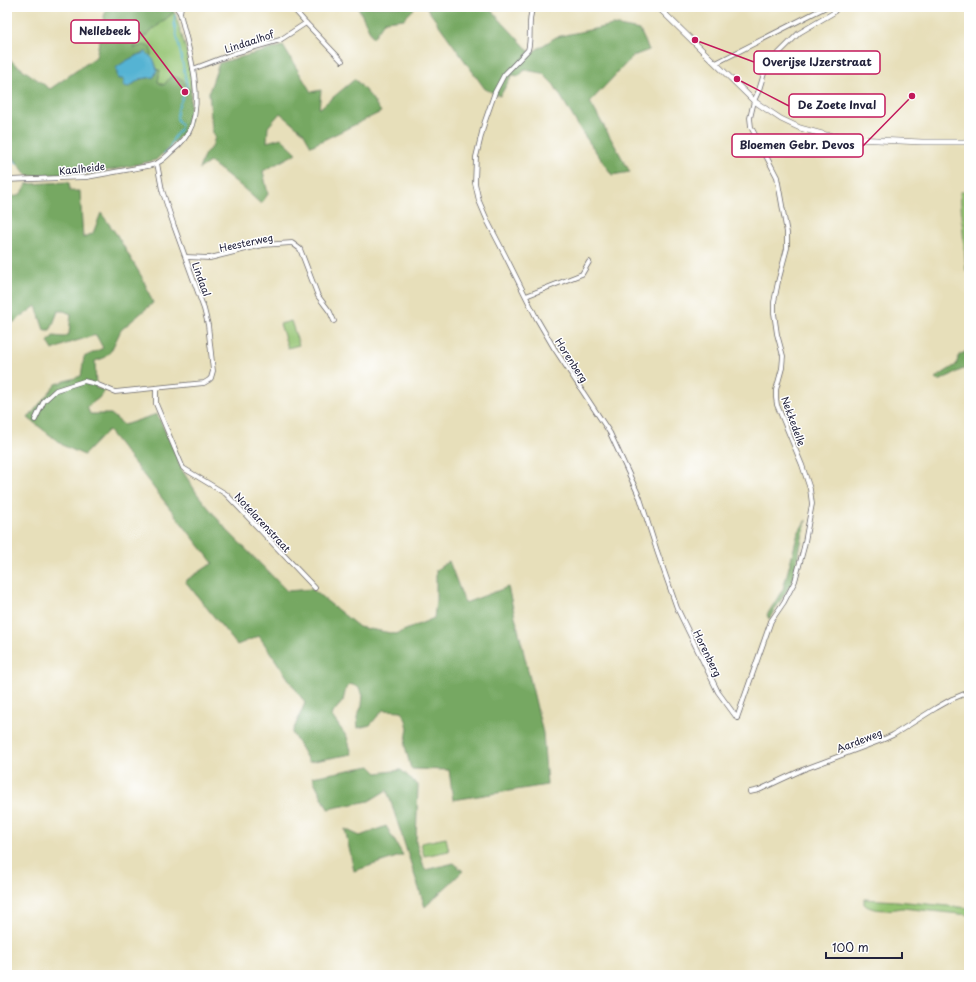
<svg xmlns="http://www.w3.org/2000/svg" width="976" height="982" font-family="'Playpen Sans',sans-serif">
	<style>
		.green { fill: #93c270; stroke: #5a7256 }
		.forest { fill: #76a862; stroke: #4c654e }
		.water { fill: #55b3d3; stroke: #3c6a87 }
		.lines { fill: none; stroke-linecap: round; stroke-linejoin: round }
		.stream { stroke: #55b3d3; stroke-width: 1.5 }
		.minor-casing { stroke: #676467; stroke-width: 5.5 }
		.tertiary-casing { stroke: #676467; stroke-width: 6 }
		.minor { stroke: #fff; stroke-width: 4 }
		.tertiary { stroke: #fff; stroke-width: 5 }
		.labels { text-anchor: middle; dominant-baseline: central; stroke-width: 3; stroke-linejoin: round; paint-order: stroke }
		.street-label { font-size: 10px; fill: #22223b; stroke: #fff }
		.leader { fill: none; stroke: #c2185b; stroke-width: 1.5 }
		.callout-dot { fill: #c2185b; stroke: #fff; stroke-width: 1.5 }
		.callout { fill: #fff; stroke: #c2185b; stroke-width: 1.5 }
		.callout-label { font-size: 11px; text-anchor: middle; font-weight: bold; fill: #22223b }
	</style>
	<rect width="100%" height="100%" fill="#fff"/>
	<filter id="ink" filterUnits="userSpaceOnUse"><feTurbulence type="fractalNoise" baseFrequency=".025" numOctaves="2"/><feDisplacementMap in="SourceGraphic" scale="8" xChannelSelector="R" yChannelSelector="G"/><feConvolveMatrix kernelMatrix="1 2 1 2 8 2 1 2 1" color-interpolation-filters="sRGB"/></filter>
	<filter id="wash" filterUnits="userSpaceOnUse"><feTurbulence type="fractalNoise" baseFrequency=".012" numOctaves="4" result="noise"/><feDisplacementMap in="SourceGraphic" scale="16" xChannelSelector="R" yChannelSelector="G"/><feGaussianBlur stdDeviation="0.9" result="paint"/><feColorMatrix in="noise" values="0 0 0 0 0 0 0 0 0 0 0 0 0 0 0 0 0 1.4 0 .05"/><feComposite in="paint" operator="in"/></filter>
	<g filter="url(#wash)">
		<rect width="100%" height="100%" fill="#e7dfba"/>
		<!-- green -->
		<g class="green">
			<path d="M174,12C180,27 196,78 191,92L182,79L171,76L164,85L158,82L160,70H157L154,60L150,56L152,54L134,49L136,44Z"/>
			<path d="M969,191V271H966L960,192Z"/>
			<path d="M291,321L299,345L288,348L280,324Z"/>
			<path d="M446,838L449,851L424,856L421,843Z"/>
			<path d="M864,899L897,901L969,908V915L902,908C892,910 871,912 864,904Z"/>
		</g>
		<!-- forest -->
		<g class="forest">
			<path d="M106,7H171L174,12L136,44L134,48L144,45L150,47L152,54L150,56L146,52L137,55L120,65L124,79L129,87L140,79L153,77L157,70H160L158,82L164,85L171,76L182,79L191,92L189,122L182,135L156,160L112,170L84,174L27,176L7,148V58L50,89L96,57Z"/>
			<path d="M358,7H416L404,19L385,21L373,38Z"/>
			<path d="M426,7H488L531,53L556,37L613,25L640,30L649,50L633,56L590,102L630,172L612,175L582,132L554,85L542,73L525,70L519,76L512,75L500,96L485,89Z"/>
			<path d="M283,46L311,92L321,90L319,109L355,79L371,97L381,112L311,146L303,132L280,113L268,127L267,142L281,138L297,153L263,171L268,194L261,204C245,189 228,175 210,162L199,169L205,153L212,147L215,137L212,130L209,92L219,63Z"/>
			<path d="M69,182L70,191H80L83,238L93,233L101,213L117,235L143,279L153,303L121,330L111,351L104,358L95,361L96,388L105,390L99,398L87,407L90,414H111L124,425L157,414L174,450L182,470L198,495L226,529L287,591L312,589L359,627L396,634L434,618L436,600V570L449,561L465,603L508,587L543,733L547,785L453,800L449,770L411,769L405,746L408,728L406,720L402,713V711L383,710L370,725L358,728L357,717L362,705L363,695L358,687L350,684L346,688L343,701L331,715L347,737L352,754L309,762L292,733L305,703L259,636L237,645L185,581L213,563L108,430L84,455L64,446L28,418L56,384L81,376L84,357L103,348L96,335L66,344L53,350L48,342L53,336L64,337L69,334L71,314L64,311H58L52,327L50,330H44L36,306L7,327V183H9L10,191L14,197L22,193L27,184Z"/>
			<path d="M969,350V368L961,370L939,381L935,378L956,365L959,355Z"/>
			<path d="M806,520L793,581L769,619L767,615L783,589L798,533Z"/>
			<path d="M370,766L377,773L401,770L418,785L416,842L425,870L454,863L463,871L425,907L387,790L369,801L328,809L312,777Z"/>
			<path d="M386,826L403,855L354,871L345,829L360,836Z"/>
		</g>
		<!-- water -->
		<path class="water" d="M146,52L154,60L157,70L154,77L140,79L129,87L124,86V79H118L116,68C124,61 135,56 146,52Z"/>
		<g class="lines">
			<!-- stream -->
			<g class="stream">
				<path d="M7,153L17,164"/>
				<path d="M164,154L169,150L173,139L181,128V125L177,119V114L178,108L185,92L187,85L174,22L175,15"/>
			</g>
		</g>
	</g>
	<g filter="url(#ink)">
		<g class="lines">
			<!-- minor casing -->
			<g class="minor-casing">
				<g id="minor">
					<path d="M176,7L180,13"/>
					<path d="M292,7L306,23"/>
					<path d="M533,7C527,20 532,37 528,50L504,75L495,92L484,124L476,157L475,183L479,201L488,222L505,255L537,319L554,348L610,433L640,498L657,551L677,608L718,692L737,718"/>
					<path d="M716,63L826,7"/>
					<path d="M193,69L235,53L280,40L306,23L342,61"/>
					<path d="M7,180L87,177L148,166C151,165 154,165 157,163C162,161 167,156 171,152C180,145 188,136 192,125C203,92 188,46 180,13L181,7"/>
					<path d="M186,257L210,258L263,245L292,243L300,249L318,296L330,312L334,321"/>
					<path d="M526,296L582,274L589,262"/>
					<path d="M156,388V404L183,468L226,494L315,588"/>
					<path d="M35,420L44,401L56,390L84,381L96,384L115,392L204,383L209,380L211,378L213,371L208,325L204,309L174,226L162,190L157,163"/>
					<path d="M737,718L771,621L784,602L795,581L804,547L812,504L810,489L802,465L777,405L776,398V390L782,368L783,356L777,334L774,313V302L778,282L787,248V233L777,177L751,127L750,118L754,101L759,90L766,67L771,61L799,33L833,13L838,7"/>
					<path d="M750,792L759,790L802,770L882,740L893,735L936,708L952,699L969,692"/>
				</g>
			</g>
			<!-- tertiary casing -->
			<g class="tertiary-casing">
				<path id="tertiary" d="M658,7L754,101L781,119L800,128L826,135L855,139L922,142H969"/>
			</g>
			<!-- minor -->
			<use href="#minor" class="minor"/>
			<!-- tertiary -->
			<use href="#tertiary" class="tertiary"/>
		</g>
	</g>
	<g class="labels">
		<!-- street labels -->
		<g class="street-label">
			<text transform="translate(249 41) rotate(-18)">Lindaalhof</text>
			<text transform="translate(82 168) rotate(-6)">Kaalheide</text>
			<text transform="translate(246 242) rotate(-12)">Heesterweg</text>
			<text transform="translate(202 279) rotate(70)">Lindaal</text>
			<text transform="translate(572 360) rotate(57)">Horenberg</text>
			<text transform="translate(794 421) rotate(70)">Nekkedelle</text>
			<text transform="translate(263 522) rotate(47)">Notelarenstraat</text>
			<text transform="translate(708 653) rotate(64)">Horenberg</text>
			<text transform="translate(859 740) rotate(-21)">Aardeweg</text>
		</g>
	</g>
	<!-- callouts -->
	<path class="leader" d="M185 92L139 31M695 40L754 62M737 79L789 106M912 96L863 146"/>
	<g class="callout-dot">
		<circle cx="185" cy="92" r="4"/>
		<circle cx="695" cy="40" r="4"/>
		<circle cx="737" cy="79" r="4"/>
		<circle cx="912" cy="96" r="4"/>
	</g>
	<g class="callout">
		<rect x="71" y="20" width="68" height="23" rx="4"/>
		<rect x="754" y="51" width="126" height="23" rx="4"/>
		<rect x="789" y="94" width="96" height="23" rx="4"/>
		<rect x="732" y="134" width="131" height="23" rx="4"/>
	</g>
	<g class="callout-label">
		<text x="105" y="35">Nellebeek</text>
		<text x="817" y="66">Overijse IJzerstraat</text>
		<text x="837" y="109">De Zoete Inval</text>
		<text x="797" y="149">Bloemen Gebr. Devos</text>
	</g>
	<!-- margin -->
	<rect width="976" height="982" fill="none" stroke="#fff" stroke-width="24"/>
	<!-- scale -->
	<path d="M826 952v6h76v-6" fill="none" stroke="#22223b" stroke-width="2"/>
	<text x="832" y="952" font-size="12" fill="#22223b" stroke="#ffffff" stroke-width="3" paint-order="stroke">100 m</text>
</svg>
